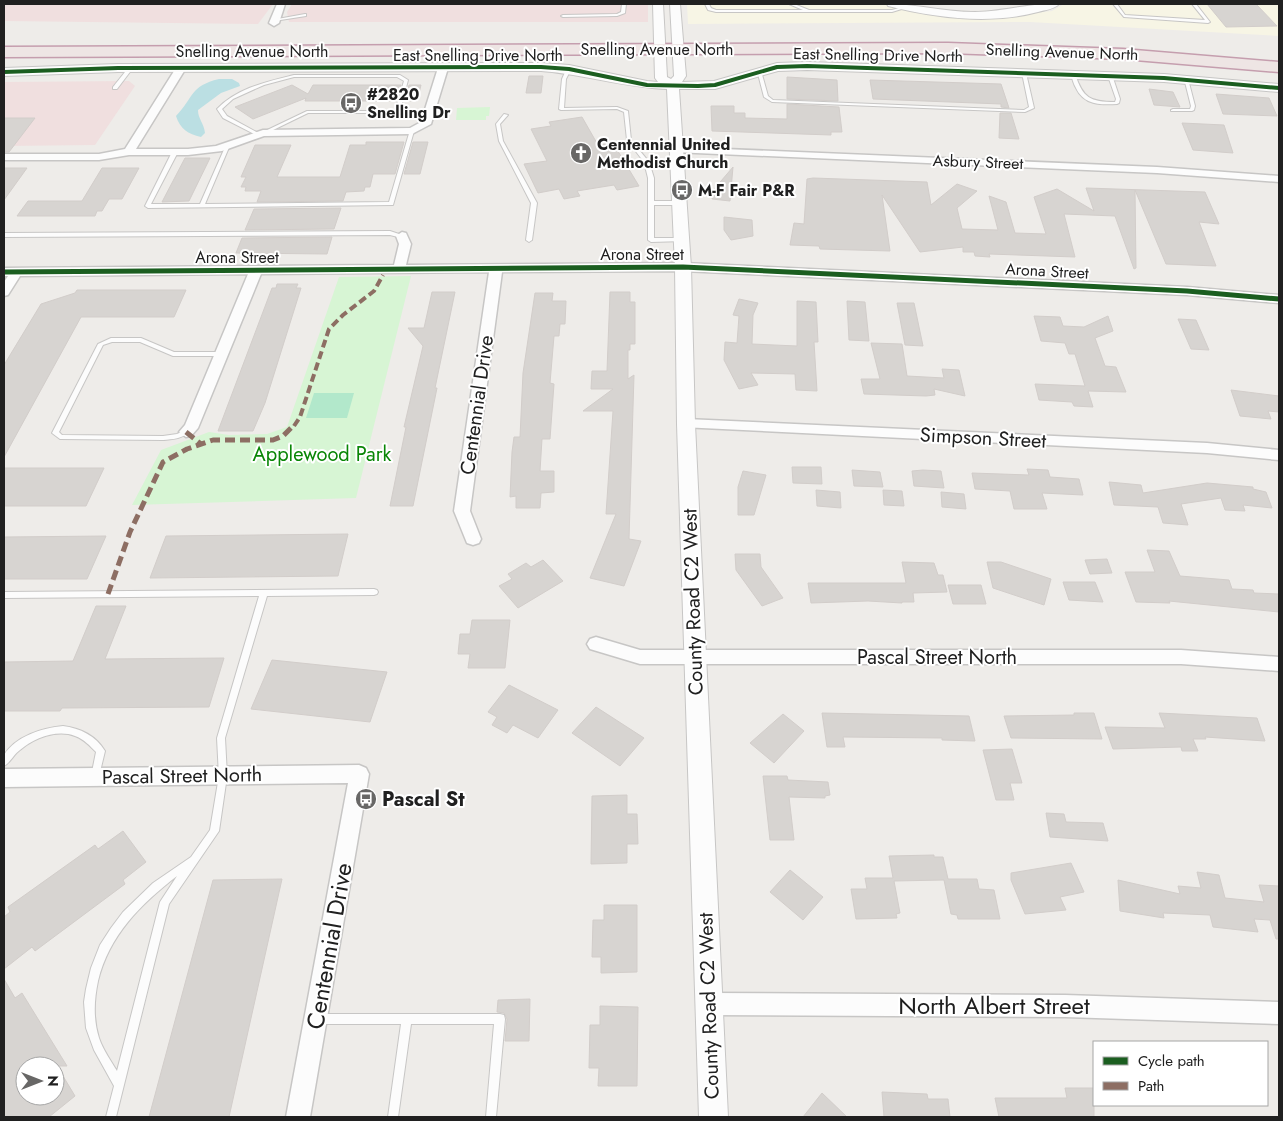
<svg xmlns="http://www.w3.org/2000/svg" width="1283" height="1121" font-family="Jost,sans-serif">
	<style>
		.commercial { fill: #f0dfdf }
		.education { fill: #f7f5e5 }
		.park { fill: #d7f5d4 }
		.pitch { fill: #b2e8cb }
		.water { fill: #bbdfe3 }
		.building { fill: #d7d4d1; stroke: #d2cdca; fill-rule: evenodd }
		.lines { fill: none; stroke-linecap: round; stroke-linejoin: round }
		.service-casing { stroke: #c7c6c5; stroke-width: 2 }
		.minor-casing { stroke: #c7c6c5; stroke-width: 3 }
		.tertiary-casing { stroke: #c7c6c5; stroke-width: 2 }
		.trunk-casing { stroke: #c59eae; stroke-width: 3 }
		.service { fill: #fcfcfc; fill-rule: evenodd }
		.minor { fill: #fcfcfc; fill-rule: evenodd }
		.tertiary { fill: #fcfcfc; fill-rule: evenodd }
		.trunk { fill: #eee5e4; fill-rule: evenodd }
		.quiet-far1 { stroke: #8d6e63; stroke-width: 4; stroke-dasharray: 8 4; stroke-linecap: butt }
		.quiet { stroke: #8d6e63; stroke-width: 5; stroke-dasharray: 10 5; stroke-linecap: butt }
		.cycleway-far1-casing { stroke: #fff; stroke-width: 5.5 }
		.cycleway-casing { stroke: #fff; stroke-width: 8 }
		.cycleway-far1 { stroke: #1b5e20; stroke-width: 4 }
		.cycleway { stroke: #1b5e20; stroke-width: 5 }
		.labels { text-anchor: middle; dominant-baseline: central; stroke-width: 4; stroke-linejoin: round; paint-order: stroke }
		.far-street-label { font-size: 16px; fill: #202020; stroke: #fff }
		.far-poi-label { font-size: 16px; font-weight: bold; fill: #202020; stroke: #fff; text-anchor: start }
		.street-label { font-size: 20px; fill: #202020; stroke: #fff }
		.park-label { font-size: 20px; fill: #098606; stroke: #fff }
		.poi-label { font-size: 20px; font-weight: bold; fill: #202020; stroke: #fff; text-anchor: start }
		.near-street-label { font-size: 24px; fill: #202020; stroke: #fff }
	</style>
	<rect width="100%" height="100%" fill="#eeece9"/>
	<!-- commercial -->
	<g class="commercial">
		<path d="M4,4H273L258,24L4,21Z"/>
		<path d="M292,4H648V22H289L287,12Z"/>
		<path d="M129,81L135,86L95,145L4,146V82Z"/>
	</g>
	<!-- education -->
	<path class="education" d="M687,4H884L905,10L981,19L1052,11L1064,4H1279V36L1030,22L688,24Z"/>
	<!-- park -->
	<g class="park">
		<path d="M490,107L489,116H486V120H456L457,108Z"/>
		<path d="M411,276L356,498L132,505L161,450L209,432L229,435L267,434L287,427L339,277Z"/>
	</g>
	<!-- pitch -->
	<path class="pitch" d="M314,393H354L347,418H306Z"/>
	<!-- water -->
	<path class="water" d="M219,79H232L239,83L240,86L221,93L198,110C198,119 204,123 205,133L201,137C188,134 180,129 176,116C194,97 190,86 219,79Z"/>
	<!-- building -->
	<g class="building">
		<path d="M1207,4H1256L1277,26L1226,27Z"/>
		<path d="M529,76H543L541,93H526Z"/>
		<path d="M787,77L837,80L838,101L787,99Z"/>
		<path d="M870,80L1001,84L1009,108L1001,107V104L873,99Z"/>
		<path d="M292,85L308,94L313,85H401L396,101H305L306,98L253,119L235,107Z"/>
		<path d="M409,85H421L417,101H405Z"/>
		<path d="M1149,89L1173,92L1180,107L1154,105Z"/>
		<path d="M1216,94L1269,98L1277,116L1223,114Z"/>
		<path d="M787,104L839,107L842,132H831V135L712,131L711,106H734V113H745V118L787,119Z"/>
		<path d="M1000,113H1011L1019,139L999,138Z"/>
		<path d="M582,117L598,145L613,143L639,186L617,190L614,185L577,191L580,196L564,199L559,189L538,193L524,164L547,161L531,129L551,126L549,122Z"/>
		<path d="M4,118H35L9,152H4Z"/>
		<path d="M1182,123L1224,125L1233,153L1193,150Z"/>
		<path d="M366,142H404L395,174H373L370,187H365L364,191L346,192L343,201L257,202L261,191H245L246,187H241L246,177H241L255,145H291L277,177H340L350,145H366Z"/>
		<path d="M413,142H428L420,174H404Z"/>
		<path d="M185,158H210L189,201L162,202Z"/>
		<path d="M733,167L730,201L712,199L715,188Z"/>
		<path d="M4,168H27L4,200Z"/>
		<path d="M102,168H139L122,199H109L102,211H97L95,216H17L28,201H82Z"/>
		<path d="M813,178L927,182L931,205L957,184L977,191L957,208L962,229L998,230L989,196L1006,202L1015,233L1046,234L1034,197L1057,189L1094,211L1086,188L1205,192L1219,224L1199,222L1216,266L1166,264L1135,190L1136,268L1134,269L1115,216L1064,214L1075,257L989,254L990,257L975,256L974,252H963V247L920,252L882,195L890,251L820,249L819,246L790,245L794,223L804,224L807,179Z"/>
		<path d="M341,208L334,229L245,230L254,209Z"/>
		<path d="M724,217L752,220L753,236L731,240L724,230Z"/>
		<path d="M332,237L327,254L236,253L242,238Z"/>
		<path d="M277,284H298L296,288H301L265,403L253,431H218L272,288H276Z"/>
		<path d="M77,290H186L174,317H81L4,457V365L41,304L75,293Z"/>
		<path d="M432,292H455L435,388H437L413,506H390L406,427H404L423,346L408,328H424Z"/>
		<path d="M610,292H630V302H635V344H630V350H628V379L634,375L629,539L641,541L624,586L590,578L616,514H606L613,411H583L613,389H591L592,371H607Z"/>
		<path d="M535,293H553L552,301H566L565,324H560L559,336H554L550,383L554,384L550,439H542L540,471H554V492L541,493L540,508H516V496L510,497L512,452L514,437H520L523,373Z"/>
		<path d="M739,299L758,303L753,315L752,344L797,346V301L816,302L818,342H814L817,391L796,390L795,374L751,373L758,385L739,389L724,360L725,342L737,343L739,316L733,315Z"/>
		<path d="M847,301L865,302L869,341L849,340Z"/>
		<path d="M897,303H914L923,346L905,345Z"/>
		<path d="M1034,316L1060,317L1063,326L1084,327L1108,316L1113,331L1095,338L1105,366L1116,367L1126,392L1088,391L1093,407L1074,406L1072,402L1039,400L1035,384L1085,386L1075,354H1069L1065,343L1041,341Z"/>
		<path d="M1178,319L1196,320L1209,350L1191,349Z"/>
		<path d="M871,343L902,344L907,376L944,378L942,369L959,370L965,396L934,389L935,395L926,396L864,394L861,379H880Z"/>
		<path d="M1231,390L1279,396V412L1268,411L1271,419L1240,416Z"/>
		<path d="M792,467H821L822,484L793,483Z"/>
		<path d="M4,468H104L86,506H4Z"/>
		<path d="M1027,469L1048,470L1050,477L1079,479L1083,495L1042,493L1047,509H1014L1010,491L975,489L972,473L1029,475Z"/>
		<path d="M852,470L880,472L883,487L854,486Z"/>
		<path d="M923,470L941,471L944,488L914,486L912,471Z"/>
		<path d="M743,471L766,475L754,515H738V487Z"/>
		<path d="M1109,482L1141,485L1143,493L1207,483L1253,487V489L1266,492L1272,508L1243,505L1245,511L1225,510L1221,498L1181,504L1188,525L1163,523L1158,507L1114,505Z"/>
		<path d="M816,490L840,492L841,508L817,506Z"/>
		<path d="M883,490L902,491L904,506L884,505Z"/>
		<path d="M941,492L964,494L966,509L942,507Z"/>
		<path d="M348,534L338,576L150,578L166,536Z"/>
		<path d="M106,536L87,579H4V537Z"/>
		<path d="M1147,550L1169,551L1180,576L1229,580L1232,589L1253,590L1254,593L1279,594V612L1169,601L1170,603L1136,602L1125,572H1155Z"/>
		<path d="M735,554H760L761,567L783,598L762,606L736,570Z"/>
		<path d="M1107,559L1112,573L1090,574L1085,560Z"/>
		<path d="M543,560L563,581L518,608L499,586L512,579L508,574L526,563L531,567Z"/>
		<path d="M902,562L934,563L938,575H943L947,592L913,593L914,602H902V603L868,601L811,603L808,583H906Z"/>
		<path d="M987,562H1001L1051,579L1044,605L993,588Z"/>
		<path d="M1063,582H1095L1103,602L1069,600Z"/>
		<path d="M948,585H981L986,604H953Z"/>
		<path d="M96,606H126L105,659L224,658L209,707L62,708L60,711H4V662L73,661Z"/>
		<path d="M472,620H510L505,668H468L470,654H458L460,634H470Z"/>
		<path d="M272,660L387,672L370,722L251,709Z"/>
		<path d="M509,685L558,710L538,738L513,725L507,733L492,725L497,717L488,712Z"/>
		<path d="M596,707L644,738L620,766L572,733Z"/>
		<path d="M822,713L969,716L975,741L942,740V738L843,737L845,747H827Z"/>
		<path d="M1074,713H1094L1102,739L1011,738L1004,716L1074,715Z"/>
		<path d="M1159,713L1257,718L1265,741L1205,737L1206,739H1193L1198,751H1182L1181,747L1113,749L1105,727L1165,728Z"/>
		<path d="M783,714L804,731L774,763L750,743Z"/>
		<path d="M1012,749L1022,783H1010L1014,800H996L983,750Z"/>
		<path d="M763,776H787L788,780L828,782L830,795L825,796V798L789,797L794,840H770Z"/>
		<path d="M627,795V814H637L638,844H627V863L591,864L592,796Z"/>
		<path d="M1046,813L1064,814L1066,822L1103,823L1108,841L1050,837Z"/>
		<path d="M123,831L146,862L123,880L125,884L35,951L32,947L4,969V917L10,912L8,907L95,845L98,849Z"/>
		<path d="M934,855V857H943L948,879H977L979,889L994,890L1000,919H958L957,915L951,914L944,880L894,881L900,913L896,914L897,918L856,919L851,889H867L865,878H893L889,856Z"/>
		<path d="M1071,863L1084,892L1060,897L1066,910L1025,914L1011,880V873Z"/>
		<path d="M790,870L823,897L803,920L770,892Z"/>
		<path d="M1197,872L1219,875L1225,898L1264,902L1259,885L1279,886V939H1276L1270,920L1254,919L1258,932L1213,927L1210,915L1163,913L1164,918L1120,911L1118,880L1180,894L1178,886L1201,888Z"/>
		<path d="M282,879L229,1117H149L213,880Z"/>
		<path d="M604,905H637V972L601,973V957H592L593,920H604Z"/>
		<path d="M4,979L15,998L22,993L67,1066H57L75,1096L49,1117H4ZM25,1066H55V1096H25Z"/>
		<path d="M530,999L529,1041H505L507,1019L504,1013L497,1012L498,1000Z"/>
		<path d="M600,1006L638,1007L637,1086H598L599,1068H589L590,1025H600Z"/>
		<path d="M1065,1088H1094V1117H999L995,1098H1067Z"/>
		<path d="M882,1092L927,1094L928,1099H948L950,1117H884Z"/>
		<path d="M822,1093L847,1117H803Z"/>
	</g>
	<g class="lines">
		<!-- service casing -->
		<g class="service-casing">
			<g id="service">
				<path d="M622,4H626L625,13L617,16L563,17L561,16L563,15L617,14L621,12Z"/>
				<path d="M705,4H709L711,8L716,10H803L789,4H794L809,10H892L906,6L908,7L892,12H716L708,10Z"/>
				<path d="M1113,4H1117L1125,15L1205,20L1192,4H1196L1210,22L1208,23L1124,17Z"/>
				<path d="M305,14H306V16L274,21L272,20Z"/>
				<path d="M129,67L133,68L117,89H113V87Z"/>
				<path d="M567,68L571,69L566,79L564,108L617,107L628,111L631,140L649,162L654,178V201H680L683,203L680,205H654V238H682L685,240L684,241L651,242L648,240V178L644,162L627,140L624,112L617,109L561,110L559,109L562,79Z"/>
				<path d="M757,70L761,71L768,96L773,100L1024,110L1029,107L1022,73L1024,72L1026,73L1034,108L1025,112L772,102L764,97Z"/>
				<path d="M1071,73L1075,74C1083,98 1090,102 1115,102L1116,99L1108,76L1112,75L1120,99L1119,103L1117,104C1100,105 1084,105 1076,88C1073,83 1072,78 1071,73Z"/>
				<path d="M294,75H400L408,80L400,111H429L431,112L429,113H308L265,134L261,133L307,111H395L404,81L397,77H294L264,85L233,99L222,109L227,116L260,134V136H258L223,118L217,109C237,88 266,82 294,75Z"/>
				<path d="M1184,78L1188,79L1195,106L1194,110L1192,111H1171V110L1173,109H1190L1191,106Z"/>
				<path d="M504,114L508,115L500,124L503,141L537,203L532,240L529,242L526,240L531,203L499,141L496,124Z"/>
				<path d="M410,130L414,131L393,205L148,208L145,206L172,152L175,150L178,152L151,204H200L226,145L228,144L230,145L205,204L389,202Z"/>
				<path d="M390,231L405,236L402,238L390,235L4,237V233Z"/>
				<path d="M111,338H141L174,352H222L225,354L222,356H173L140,342H112L103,345L59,432L62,435L163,436L177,434L186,430L189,432C182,439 173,439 163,440L60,439L52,433L98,344Z"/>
				<path d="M374,589L377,590L378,592L377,594L374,595L267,596L225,738L227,776L219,831L169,904L116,1117H106L114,1086L94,1050L86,1028L84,1002L86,989L91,968L100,945L111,928L123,912L153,883L191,857L210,830L219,776L217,738L259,596L4,598V592ZM177,876L160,902L117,1071C111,1061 103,1050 99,1038C93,1019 94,1000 98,981C109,935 141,904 177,876Z"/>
				<path d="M63,726C80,728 96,736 105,751L98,780L95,781L92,780L91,777L96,752C90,746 84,739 75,736C57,729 34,738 20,750C14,754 10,763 4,766V755C16,736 42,728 63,726Z"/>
				<path d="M318,1014H500L504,1015L505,1019L496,1117H486L494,1024H411L398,1117H388L401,1024H318L314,1023L313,1019L314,1015Z"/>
			</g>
		</g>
		<!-- minor casing -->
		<g class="minor-casing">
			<g id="minor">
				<path d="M277,4H285L279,23L274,26L269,23Z"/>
				<path d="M181,65L186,68L136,149H188L216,146L263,130L410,128L421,122L438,68L443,65L448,68L431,124L412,134L264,136L222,151L188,155H129L99,160H4V154H99L125,149L176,68Z"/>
				<path d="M677,147L1157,167L1279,176V182L1157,173L673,152L672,150Z"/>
				<path d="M402,232L406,233L411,244L406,265L683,263L1187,287L1279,295V303L1187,295L683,271L502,272L470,511L481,539L479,543L473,545L467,543L454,511L489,272L261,274L198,428L191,436L186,437L179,432L185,425L248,274L20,276L8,295L4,296V282L8,276H4V268L394,265L399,244L396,236Z"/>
				<path d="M686,419L1207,443L1279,450V460L1207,453L681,427L679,424L681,421Z"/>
				<path d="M596,637L640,650H1181L1279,657V671L1181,664H640L590,649L587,644L590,639Z"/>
				<path d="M359,765L366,768L369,774L310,1117H286L348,783L4,787V769Z"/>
				<path d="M709,993L1065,995L1279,1002V1024L1065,1017L709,1015L701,1012L698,1004L701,996Z"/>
			</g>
		</g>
		<!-- tertiary casing -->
		<g class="tertiary-casing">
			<g id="tertiary">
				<path d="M653,4H663L667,77L671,79L674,76L670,4H680L686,76L682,82L714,81L777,63L807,62L1164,74L1279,84V92L1164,82L807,70L778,71L715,89H679L691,267L695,424L728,1117H699L677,424L675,267L667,89C625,88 584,74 541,71L118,72L4,76V68L118,64L541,63L569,65L647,81L658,82L655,78Z"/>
				<path d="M887,4C916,4 945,12 975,12C1003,12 1034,2 1059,4C1055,9 1045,10 1038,12C989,25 937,18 888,6Z"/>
			</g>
		</g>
		<!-- trunk casing -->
		<g class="trunk-casing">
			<path id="trunk" d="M948,43L1123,49L1279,62V72L1123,59L948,53L4,57V47Z"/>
		</g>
		<!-- service -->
		<use href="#service" class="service"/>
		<!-- minor -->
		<use href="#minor" class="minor"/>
		<!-- tertiary -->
		<use href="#tertiary" class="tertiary"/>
		<!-- trunk -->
		<use href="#trunk" class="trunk"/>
		<!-- quiet-far1 -->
		<path class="quiet-far1" d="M294,426L300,417L329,329L343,315L374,291L383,275"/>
		<!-- quiet -->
		<g class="quiet">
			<path d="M186,432L201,444"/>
			<path d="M108,594L130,532L163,462L187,449L213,440H273L283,436L294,425"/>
		</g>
		<!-- cycleway-far1 casing -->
		<g class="cycleway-far1-casing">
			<path id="cycleway-far1" d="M4,72L118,68L541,67L569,69L647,85L698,86L715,85L777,67L807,66L1164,78L1279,88"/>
		</g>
		<!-- cycleway casing -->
		<g class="cycleway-casing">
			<path id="cycleway" d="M4,272L683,267L1187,291L1279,299"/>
		</g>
		<!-- cycleway-far1 -->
		<use href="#cycleway-far1" class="cycleway-far1"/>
		<!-- cycleway -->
		<use href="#cycleway" class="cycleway"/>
	</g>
	<!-- icons -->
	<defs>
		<g id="bus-disc" transform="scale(1.125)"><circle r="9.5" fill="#686766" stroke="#fff"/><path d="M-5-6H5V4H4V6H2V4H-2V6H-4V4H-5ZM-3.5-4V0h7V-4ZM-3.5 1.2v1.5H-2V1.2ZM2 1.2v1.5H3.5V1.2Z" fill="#fff"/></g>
		<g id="church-disc" transform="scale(1.125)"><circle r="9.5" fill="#686766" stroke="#fff"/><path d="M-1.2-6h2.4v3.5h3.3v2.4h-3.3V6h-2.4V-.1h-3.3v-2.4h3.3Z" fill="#fff"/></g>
	</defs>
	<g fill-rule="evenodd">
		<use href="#bus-disc" x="351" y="103"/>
		<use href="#church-disc" x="581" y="153"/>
		<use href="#bus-disc" x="682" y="190"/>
		<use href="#bus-disc" x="366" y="799"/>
	</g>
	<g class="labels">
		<!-- far-street labels -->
		<g class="far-street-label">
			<text x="657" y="49">Snelling Avenue North</text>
			<text x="252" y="51">Snelling Avenue North</text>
			<text transform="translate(1062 52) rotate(2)">Snelling Avenue North</text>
			<text x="478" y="55">East Snelling Drive North</text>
			<text transform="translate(878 55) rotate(1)">East Snelling Drive North</text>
			<text transform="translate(978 162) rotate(2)">Asbury Street</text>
			<text x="642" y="254">Arona Street</text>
			<text x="237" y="257">Arona Street</text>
			<text transform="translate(1047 271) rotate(3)">Arona Street</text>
		</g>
		<!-- far-poi labels -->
		<g class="far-poi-label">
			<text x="367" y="94">#2820<tspan x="367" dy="18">Snelling Dr</tspan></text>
			<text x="597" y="144">Centennial United<tspan x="597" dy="18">Methodist Church</tspan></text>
			<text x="698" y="190">M-F Fair P&amp;R</text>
		</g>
		<!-- street labels -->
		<g class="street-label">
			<text transform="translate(477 405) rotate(-82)">Centennial Drive</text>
			<text transform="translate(983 438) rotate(3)">Simpson Street</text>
			<text transform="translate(693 602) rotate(-92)">County Road C2 West</text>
			<text x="937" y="657">Pascal Street North</text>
			<text transform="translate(182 776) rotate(-1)">Pascal Street North</text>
			<text transform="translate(709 1006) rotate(-92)">County Road C2 West</text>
		</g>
		<!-- park labels -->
		<g class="park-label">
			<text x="322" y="454">Applewood Park</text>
		</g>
		<!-- poi labels -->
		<g class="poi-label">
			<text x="382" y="799">Pascal St</text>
		</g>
		<!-- near-street labels -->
		<g class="near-street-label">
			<text transform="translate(329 946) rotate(-80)">Centennial Drive</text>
			<text x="994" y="1005">North Albert Street</text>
		</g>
	</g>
	<!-- border -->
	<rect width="1283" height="1121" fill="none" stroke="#202020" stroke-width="10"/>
	<!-- legend -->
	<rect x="1093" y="1041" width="175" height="65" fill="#ffffff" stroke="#a6a6a6"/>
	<rect x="1103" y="1057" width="25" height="8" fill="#1b5e20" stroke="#a6a6a6"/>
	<text x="1138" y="1066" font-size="15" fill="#202020">Cycle path</text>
	<rect x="1103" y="1082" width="25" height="8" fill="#8d6e63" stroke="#a6a6a6"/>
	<text x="1138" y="1091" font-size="15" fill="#202020">Path</text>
	<!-- north arrow -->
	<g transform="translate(40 1081) rotate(90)"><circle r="24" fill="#ffffff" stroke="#a6a6a6"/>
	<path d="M0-4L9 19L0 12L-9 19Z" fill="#686766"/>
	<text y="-8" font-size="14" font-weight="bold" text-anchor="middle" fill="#202020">N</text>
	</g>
</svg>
